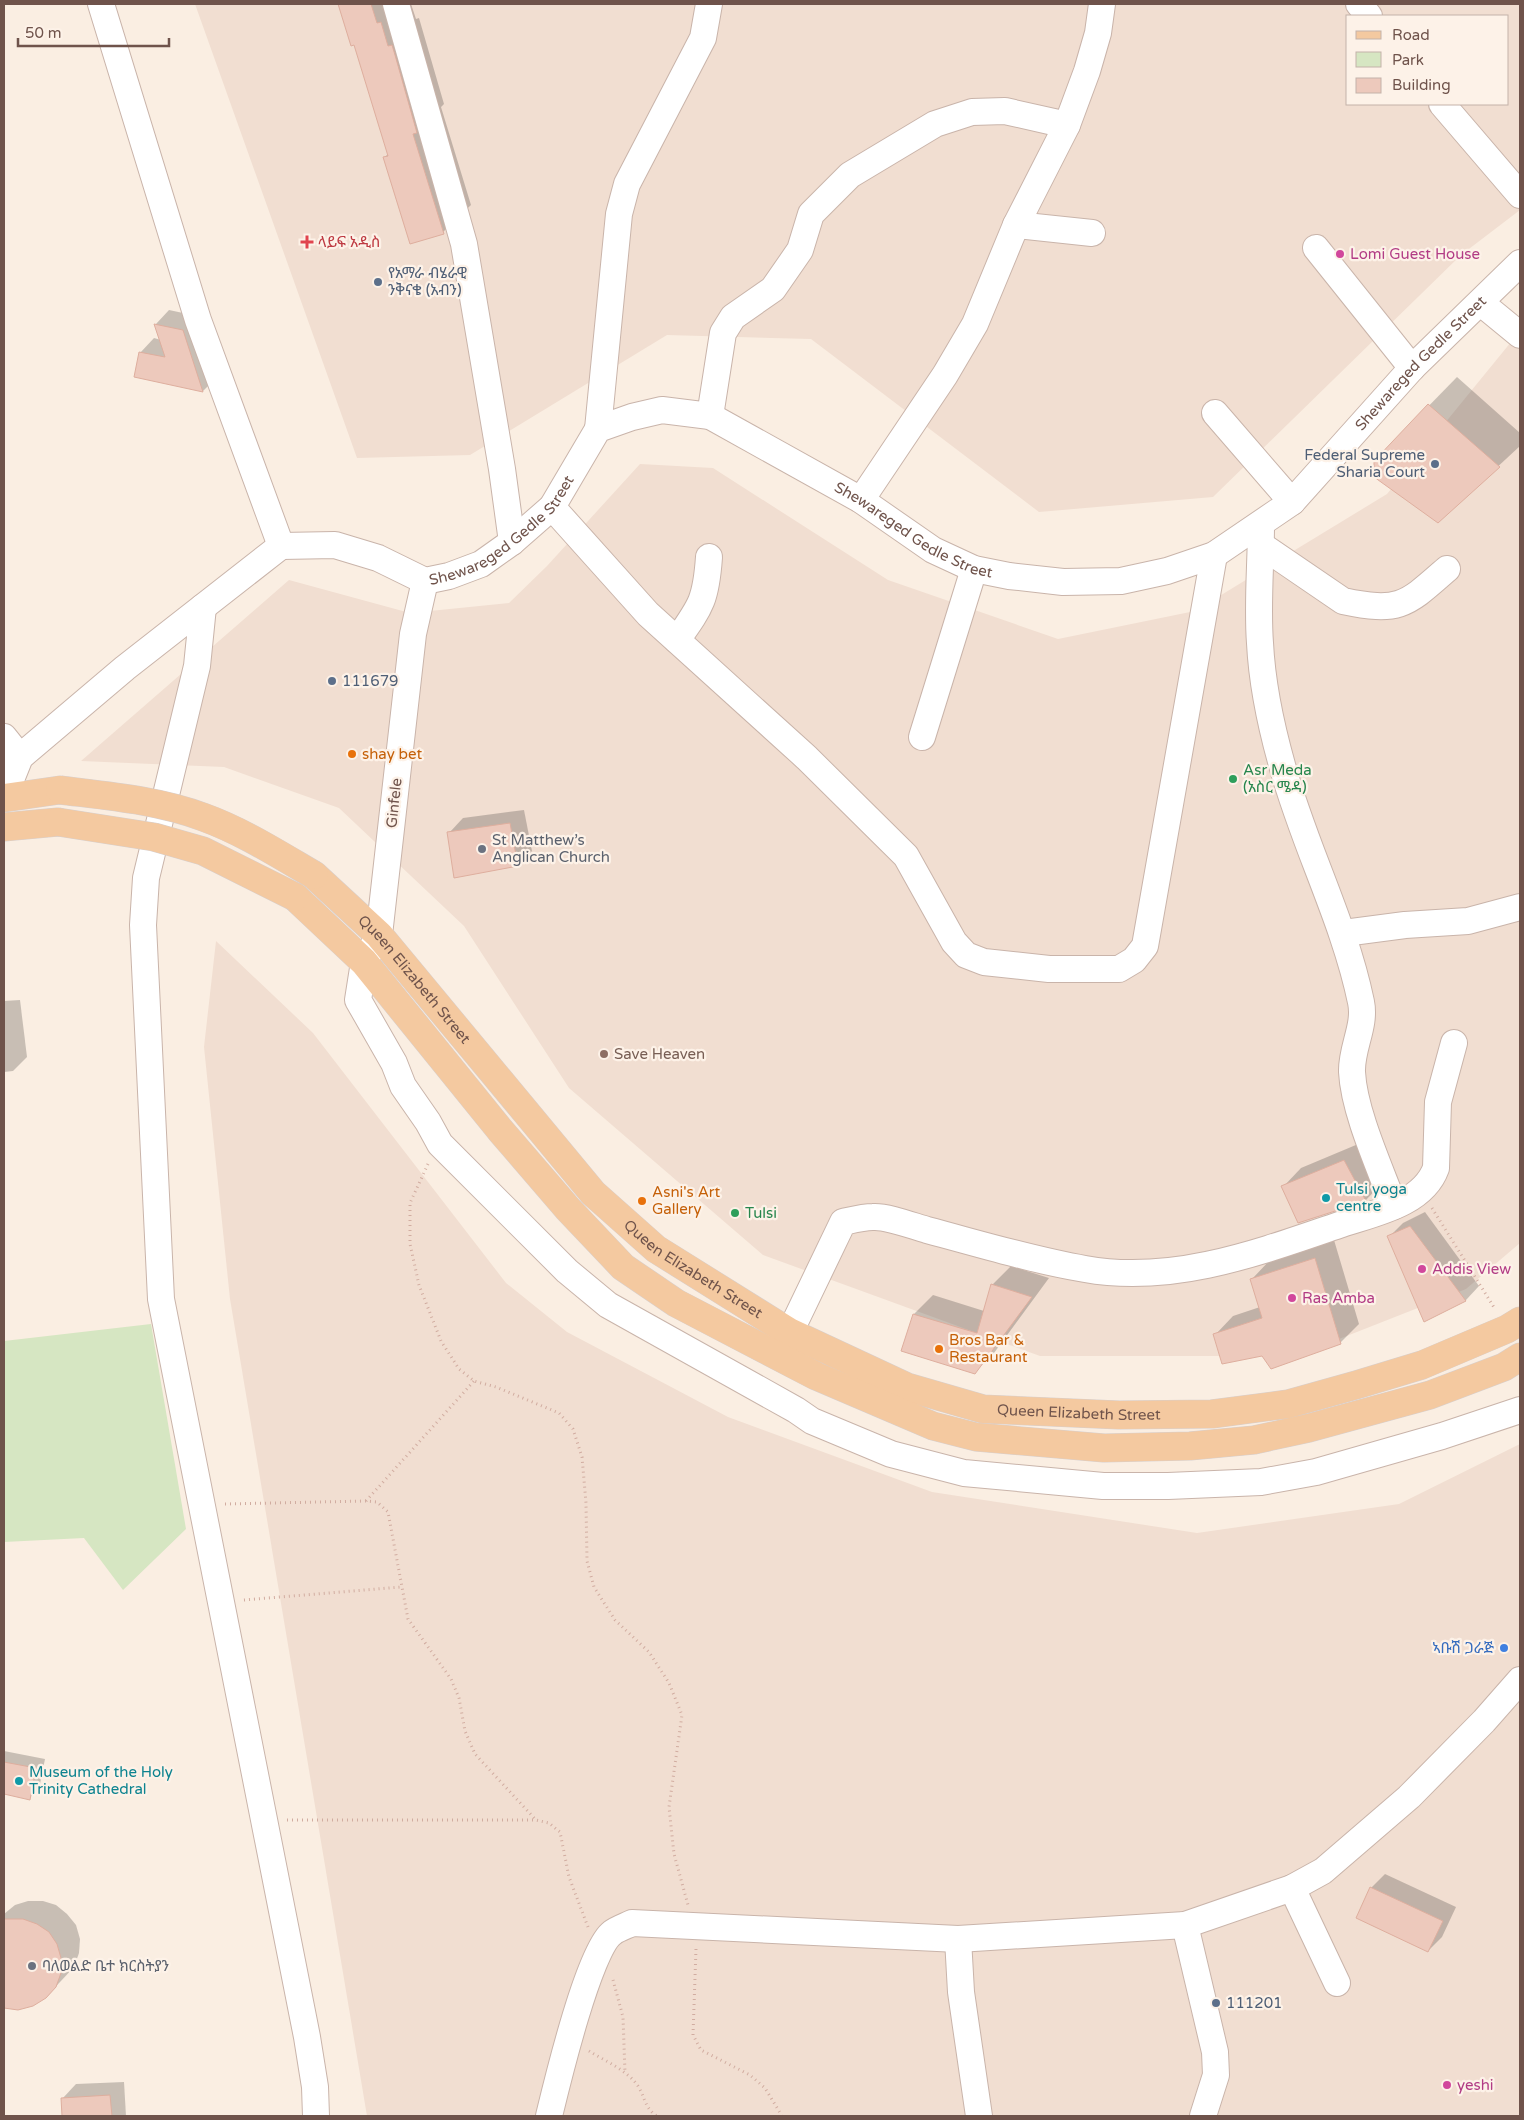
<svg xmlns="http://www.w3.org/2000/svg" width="1524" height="2120" font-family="'Varela Round','Noto Sans Ethiopic',sans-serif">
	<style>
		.residential { fill: #f1ded1; fill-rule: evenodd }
		.green { fill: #d6e6c2 }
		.shadow { fill: #0003 }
		.building { fill: #edc9bc; stroke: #deae9e }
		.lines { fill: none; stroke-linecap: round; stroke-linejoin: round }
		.minor-casing { stroke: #c9b4aa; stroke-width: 28 }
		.major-casing { stroke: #d7cfcd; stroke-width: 29 }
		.path { stroke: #d1aca0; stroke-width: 3; stroke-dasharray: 1 4; stroke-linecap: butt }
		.minor { stroke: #fff; stroke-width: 26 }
		.major { stroke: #f4c9a0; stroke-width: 28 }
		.major-bridge-casing { stroke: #d7cfcd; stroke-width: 29; stroke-linecap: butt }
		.major-bridge { stroke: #f4c9a0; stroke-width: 28 }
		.health-dot { fill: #e0444e; stroke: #fdf2e8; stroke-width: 2 }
		.hotel-dot { fill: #d1479c; stroke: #fdf2e8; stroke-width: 2 }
		.service-dot { fill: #5c6f8a; stroke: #fdf2e8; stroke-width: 2 }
		.food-dot { fill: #e8710a; stroke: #fdf2e8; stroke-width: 2 }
		.leisure-dot { fill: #2e9e5b; stroke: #fdf2e8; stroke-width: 2 }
		.worship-dot { fill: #6b7280; stroke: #fdf2e8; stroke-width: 2 }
		.education-dot { fill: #8d6e63; stroke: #fdf2e8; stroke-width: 2 }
		.culture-dot { fill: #0f9aa8; stroke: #fdf2e8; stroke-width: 2 }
		.shop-dot { fill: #3f7fe0; stroke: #fdf2e8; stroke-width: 2 }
		.labels { text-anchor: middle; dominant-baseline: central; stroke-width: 4.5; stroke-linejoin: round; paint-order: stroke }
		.health-label { font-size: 15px; fill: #be3a42; stroke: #fdf2e8; text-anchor: start }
		.hotel-label { font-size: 15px; fill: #b23c85; stroke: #fdf2e8; text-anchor: start }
		.service-label { font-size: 15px; fill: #4e5e75; stroke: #fdf2e8; text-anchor: start }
		.street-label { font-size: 15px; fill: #6f534b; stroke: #fdf2e8 }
		.food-label { font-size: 15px; fill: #c56008; stroke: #fdf2e8; text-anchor: start }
		.leisure-label { font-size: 15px; fill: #27864d; stroke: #fdf2e8; text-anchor: start }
		.worship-label { font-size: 15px; fill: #5b616d; stroke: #fdf2e8; text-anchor: start }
		.education-label { font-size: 15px; fill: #785e54; stroke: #fdf2e8; text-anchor: start }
		.culture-label { font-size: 15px; fill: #0d838f; stroke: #fdf2e8; text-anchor: start }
		.shop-label { font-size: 15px; fill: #366cbe; stroke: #fdf2e8; text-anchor: end }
	</style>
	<rect width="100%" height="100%" fill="#faeee2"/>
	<!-- residential -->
	<g class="residential">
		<path d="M195,4H1520V210L1461,255L1213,497L1039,512L811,339L667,335L470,455L357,458ZM1348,16H1508V104H1348Z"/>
		<path d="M1520,331V1243L1466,1289L1296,1356H1040L763,1255L569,1088L464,926L339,808L224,767L81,761L289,580L410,613L509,603L547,566L640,464L713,468L888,580L1058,639L1195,611L1387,494Z"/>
		<path d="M216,941L313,1033L506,1283L567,1332L728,1417L932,1492L1197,1533L1399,1504L1520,1444V2116H367L230,1299L204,1047Z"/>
	</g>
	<!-- green -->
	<path class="green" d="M151,1324L186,1529L123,1590L84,1538L4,1542V1341Z"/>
	<!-- shadow -->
	<g class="shadow">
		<path d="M339,4H411L416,19L419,18L444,104L441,107L471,205L443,232L385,157L389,153L355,43L351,44Z"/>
		<path d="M169,310L197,316L217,377L203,391L135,376L140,353L154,338L161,340L156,324Z"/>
		<path d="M1457,377L1520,433V446L1438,522L1375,461Z"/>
		<path d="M524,810L532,851L518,865L449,833L463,818Z"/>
		<path d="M20,1000L27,1057L13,1071L4,1072V1001Z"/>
		<path d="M1363,1142L1384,1181L1366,1200L1299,1222L1283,1187L1301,1168Z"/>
		<path d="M1425,1212L1479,1286L1466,1300L1424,1320L1389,1237L1403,1223Z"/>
		<path d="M1334,1240L1359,1324L1340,1343L1262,1354L1215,1335L1233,1316L1260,1307L1252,1279L1270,1260Z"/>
		<path d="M1011,1266L1049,1278L994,1353L975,1372L903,1350L914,1314L933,1295L984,1311L992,1285Z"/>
		<path d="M4,1751L45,1759L39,1789L29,1798L4,1793Z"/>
		<path d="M1385,1874L1456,1907L1442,1937L1428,1951L1371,1888Z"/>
		<path d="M28,1901H43L56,1905L67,1914L76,1925L80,1939L79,1953L74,1967L46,1997L18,2008L4,2007V1914L15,1905Z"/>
		<path d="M124,2082L126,2116H63L62,2099L76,2084Z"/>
	</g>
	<!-- building -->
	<g class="building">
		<path d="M338,4H371L377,23L381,22L388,46L392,45L395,55L417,133L413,134L444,234L410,244L383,157L388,156L354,45L351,46Z"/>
		<path d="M154,324L183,330L203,392L134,377L139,352L165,357Z"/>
		<path d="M1428,404L1500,467L1438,523L1374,477V461Z"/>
		<path d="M510,823L518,866L454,878L447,832Z"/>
		<path d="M1344,1160L1366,1201L1298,1223L1281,1186Z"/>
		<path d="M1410,1226L1466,1301L1424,1322L1387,1236Z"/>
		<path d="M1315,1258L1341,1344L1271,1369L1262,1356L1222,1364L1213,1334L1262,1318L1250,1279Z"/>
		<path d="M991,1284L1032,1297L975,1374L901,1351L913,1314L977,1333Z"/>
		<path d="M4,1762L36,1768L30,1800L4,1794Z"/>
		<path d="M1370,1887L1443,1921L1428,1952L1356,1918Z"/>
		<path d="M4,1919H23L37,1924L49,1932L57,1944L61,1958V1973L56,1987L46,1998L33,2006L18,2010L4,2008Z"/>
		<path d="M110,2095L112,2116H62L61,2098Z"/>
	</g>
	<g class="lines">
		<!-- minor casing -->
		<g class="minor-casing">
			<g id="minor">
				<path d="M101,4L198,320L281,546"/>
				<path d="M396,4L464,244L502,469L512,542"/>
				<path d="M1359,4L1369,16"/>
				<path d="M1442,104L1520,195"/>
				<path d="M1016,225L1092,233"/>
				<path d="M1316,248L1412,368"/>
				<path d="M1481,303L1520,335"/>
				<path d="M1215,413L1292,502"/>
				<path d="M710,416L723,333L733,317L773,289L800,250L811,214L850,175L935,124L972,112L1005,111L1067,125"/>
				<path d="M598,429L619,214L627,184L703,38L709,4"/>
				<path d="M861,500L945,375L975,324L1016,225L1067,125L1087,71L1098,33L1102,4"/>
				<path d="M552,507L648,614L807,758L906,856L954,942L966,955L984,962L1049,969H1119L1134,960L1145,946L1214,555"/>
				<path d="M1261,525C1261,564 1257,604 1260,643C1262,683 1271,726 1282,765C1304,846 1344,920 1361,1002C1366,1026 1351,1048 1352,1072C1354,1112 1380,1168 1394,1206"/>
				<path d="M1261,545L1343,601C1400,613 1406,605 1447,569"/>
				<path id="s1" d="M281,546L335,545L378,558L425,581L449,576L481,564L512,542L552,507L598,429L632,417L662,410L710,416L861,500L933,550L974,569L1009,576L1063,582L1121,581L1167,571L1214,555L1292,502L1412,368L1520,263"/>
				<path d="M425,581L413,634L379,935L364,962L358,1000L394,1063L403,1086L428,1122L440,1144L567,1271L608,1305L796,1410L812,1421L891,1454L964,1473L1103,1486H1168L1261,1482L1316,1472L1442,1436L1520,1410"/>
				<path d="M203,607L197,666L146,878L143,925L161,1299L307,2037L315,2087L316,2116"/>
				<path d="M677,640C701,606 706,600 709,557"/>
				<path d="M4,737L20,757"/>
				<path d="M922,737L974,569"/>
				<path d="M4,797L20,757L125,668L281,546"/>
				<path d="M1344,933L1405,925L1468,921L1520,907"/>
				<path d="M780,1353L843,1222C852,1220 863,1217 873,1217C887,1216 913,1226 927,1230C980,1244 1032,1260 1085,1269C1173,1285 1260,1252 1342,1224C1375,1213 1423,1204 1436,1168L1438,1102L1454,1043"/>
				<path d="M1292,1888L1337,1983"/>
				<path d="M1185,1925L1215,2052L1216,2075L1203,2116"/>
				<path d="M958,1939L961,1992L979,2116"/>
				<path d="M549,2116C557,2083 589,1950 612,1933C617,1929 626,1926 632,1923L958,1939L1185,1925L1292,1888L1323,1871L1409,1797L1484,1721L1520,1680"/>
			</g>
		</g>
		<!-- major casing -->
		<g class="major-casing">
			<g id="major">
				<path d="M4,798L60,790"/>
				<path d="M4,827L58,822"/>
				<path id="s2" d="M314,875L379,935L593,1193L656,1249L789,1332L907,1387L983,1409L1119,1415L1212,1414L1288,1404L1356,1385L1422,1365L1507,1329L1520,1321"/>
				<path d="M295,897L364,962L500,1130L568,1209L623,1267L676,1303L816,1376L933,1426L976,1437L1104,1448L1190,1446L1254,1440L1309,1428L1430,1395L1504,1367L1520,1357"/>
			</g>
		</g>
		<!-- path -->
		<g class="path">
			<path d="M428,1164L410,1203V1244L419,1285L441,1341L459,1369L474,1381L496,1387L559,1413L573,1429L582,1457L586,1503L587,1561L594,1587L615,1620L649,1652L669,1683L682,1715L669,1807L674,1854L688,1905"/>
			<path d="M1432,1208L1495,1309"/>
			<path d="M366,1501L474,1381"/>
			<path d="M225,1504L366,1501L377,1502L388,1512L408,1619L451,1679L459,1698L465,1731L475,1754L536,1820"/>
			<path d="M244,1600L401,1587"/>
			<path d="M287,1820H536L549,1823L560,1832L569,1877L588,1927"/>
			<path d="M696,1949L693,2035L701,2050L750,2075L765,2088L782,2116"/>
			<path d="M613,1980L623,2017L625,2073"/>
			<path d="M589,2051C605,2061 627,2070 638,2086C645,2097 645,2109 657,2116"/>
		</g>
		<!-- minor -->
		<use href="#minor" class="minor"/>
		<!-- major -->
		<use href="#major" class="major"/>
		<!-- major-bridge casing -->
		<g class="major-bridge-casing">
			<g id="major-bridge">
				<path d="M60,790C108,796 157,800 203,817C242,831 278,854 314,875"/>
				<path d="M58,822L154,837L203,851L295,897"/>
			</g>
		</g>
		<!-- major-bridge -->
		<use href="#major-bridge" class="major-bridge"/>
	</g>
	<!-- markers -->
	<path class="health-dot" d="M304.5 234.5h5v5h5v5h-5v5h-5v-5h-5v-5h5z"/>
	<g class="hotel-dot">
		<circle cx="1340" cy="254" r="5"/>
		<circle cx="1422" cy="1269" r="5"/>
		<circle cx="1292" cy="1298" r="5"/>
		<circle cx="1447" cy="2085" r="5"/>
	</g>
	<g class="service-dot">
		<circle cx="378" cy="282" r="5"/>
		<circle cx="1435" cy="464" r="5"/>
		<circle cx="332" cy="681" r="5"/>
		<circle cx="1216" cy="2003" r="5"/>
	</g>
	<g class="food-dot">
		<circle cx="352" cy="754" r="5"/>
		<circle cx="642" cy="1201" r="5"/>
		<circle cx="939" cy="1349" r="5"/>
	</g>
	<g class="leisure-dot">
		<circle cx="1233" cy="779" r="5"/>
		<circle cx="735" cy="1213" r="5"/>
	</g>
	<g class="worship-dot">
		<circle cx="482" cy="849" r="5"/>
		<circle cx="32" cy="1966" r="5"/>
	</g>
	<circle class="education-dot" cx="604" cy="1054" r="5"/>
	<g class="culture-dot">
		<circle cx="1326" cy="1198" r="5"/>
		<circle cx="19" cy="1781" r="5"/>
	</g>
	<circle class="shop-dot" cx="1504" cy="1648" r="5"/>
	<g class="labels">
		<!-- health labels -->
		<g class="health-label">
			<text x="318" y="242">ላይፍ አዲስ</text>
		</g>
		<!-- hotel labels -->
		<g class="hotel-label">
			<text x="1350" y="254">Lomi Guest House</text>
			<text x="1432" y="1269">Addis View</text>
			<text x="1302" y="1298">Ras Amba</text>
			<text x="1457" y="2085">yeshi</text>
		</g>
		<!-- service labels -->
		<g class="service-label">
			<text x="388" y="273">የአማራ ብሄራዊ<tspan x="388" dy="17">ንቅናቄ (አብን)</tspan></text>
			<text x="1425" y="455" text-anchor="end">Federal Supreme<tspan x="1425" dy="17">Sharia Court</tspan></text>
			<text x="342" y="681">111679</text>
			<text x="1226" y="2003">111201</text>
		</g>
		<!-- street labels -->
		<g class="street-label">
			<text stroke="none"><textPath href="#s1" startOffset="1341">Shewareged Gedle Street</textPath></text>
			<text stroke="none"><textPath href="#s1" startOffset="246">Shewareged Gedle Street</textPath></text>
			<text stroke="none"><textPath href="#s1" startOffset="741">Shewareged Gedle Street</textPath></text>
			<text transform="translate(394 803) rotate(-84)">Ginfele</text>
			<text stroke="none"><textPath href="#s2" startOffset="145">Queen Elizabeth Street</textPath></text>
			<text stroke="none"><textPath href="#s2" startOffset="550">Queen Elizabeth Street</textPath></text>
			<text stroke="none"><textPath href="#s2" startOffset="970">Queen Elizabeth Street</textPath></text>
		</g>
		<!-- food labels -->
		<g class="food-label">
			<text x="362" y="754">shay bet</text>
			<text x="652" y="1192">Asni's Art<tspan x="652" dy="17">Gallery</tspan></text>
			<text x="949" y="1340">Bros Bar &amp;<tspan x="949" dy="17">Restaurant</tspan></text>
		</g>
		<!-- leisure labels -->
		<g class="leisure-label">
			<text x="1243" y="770">Asr Meda<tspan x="1243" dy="17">(አስር ሜዳ)</tspan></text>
			<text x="745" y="1213">Tulsi</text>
		</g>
		<!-- worship labels -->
		<g class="worship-label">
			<text x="492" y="840">St Matthew’s<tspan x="492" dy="17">Anglican Church</tspan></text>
			<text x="42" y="1966">ባለወልድ ቤተ ክርስትያን</text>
		</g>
		<!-- education labels -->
		<g class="education-label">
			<text x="614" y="1054">Save Heaven</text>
		</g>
		<!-- culture labels -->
		<g class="culture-label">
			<text x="1336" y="1189">Tulsi yoga<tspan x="1336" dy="17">centre</tspan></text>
			<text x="29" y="1772">Museum of the Holy<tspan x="29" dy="17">Trinity Cathedral</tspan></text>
		</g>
		<!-- shop labels -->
		<g class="shop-label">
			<text x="1494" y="1648">ኣቡሽ ጋራጅ</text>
		</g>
	</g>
	<!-- border -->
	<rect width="1524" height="2120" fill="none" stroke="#6f534b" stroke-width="10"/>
	<!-- legend -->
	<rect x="1346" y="15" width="162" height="90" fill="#fdf2e8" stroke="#c4b2a9"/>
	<rect x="1356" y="31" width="25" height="8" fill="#f4c9a0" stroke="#c4b2a9"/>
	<text x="1392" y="40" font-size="15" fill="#6f534b">Road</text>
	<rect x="1356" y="52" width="25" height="15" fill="#d6e6c2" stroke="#c4b2a9"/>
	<text x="1392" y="65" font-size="15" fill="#6f534b">Park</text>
	<rect x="1356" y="78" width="25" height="15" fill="#edc9bc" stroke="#c4b2a9"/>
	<text x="1392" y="90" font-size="15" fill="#6f534b">Building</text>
	<!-- scale -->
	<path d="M18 38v8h151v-8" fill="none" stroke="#6f534b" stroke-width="2.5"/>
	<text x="25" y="38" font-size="15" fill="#6f534b" stroke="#fdf2e8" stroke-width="4" paint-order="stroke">50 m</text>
</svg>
